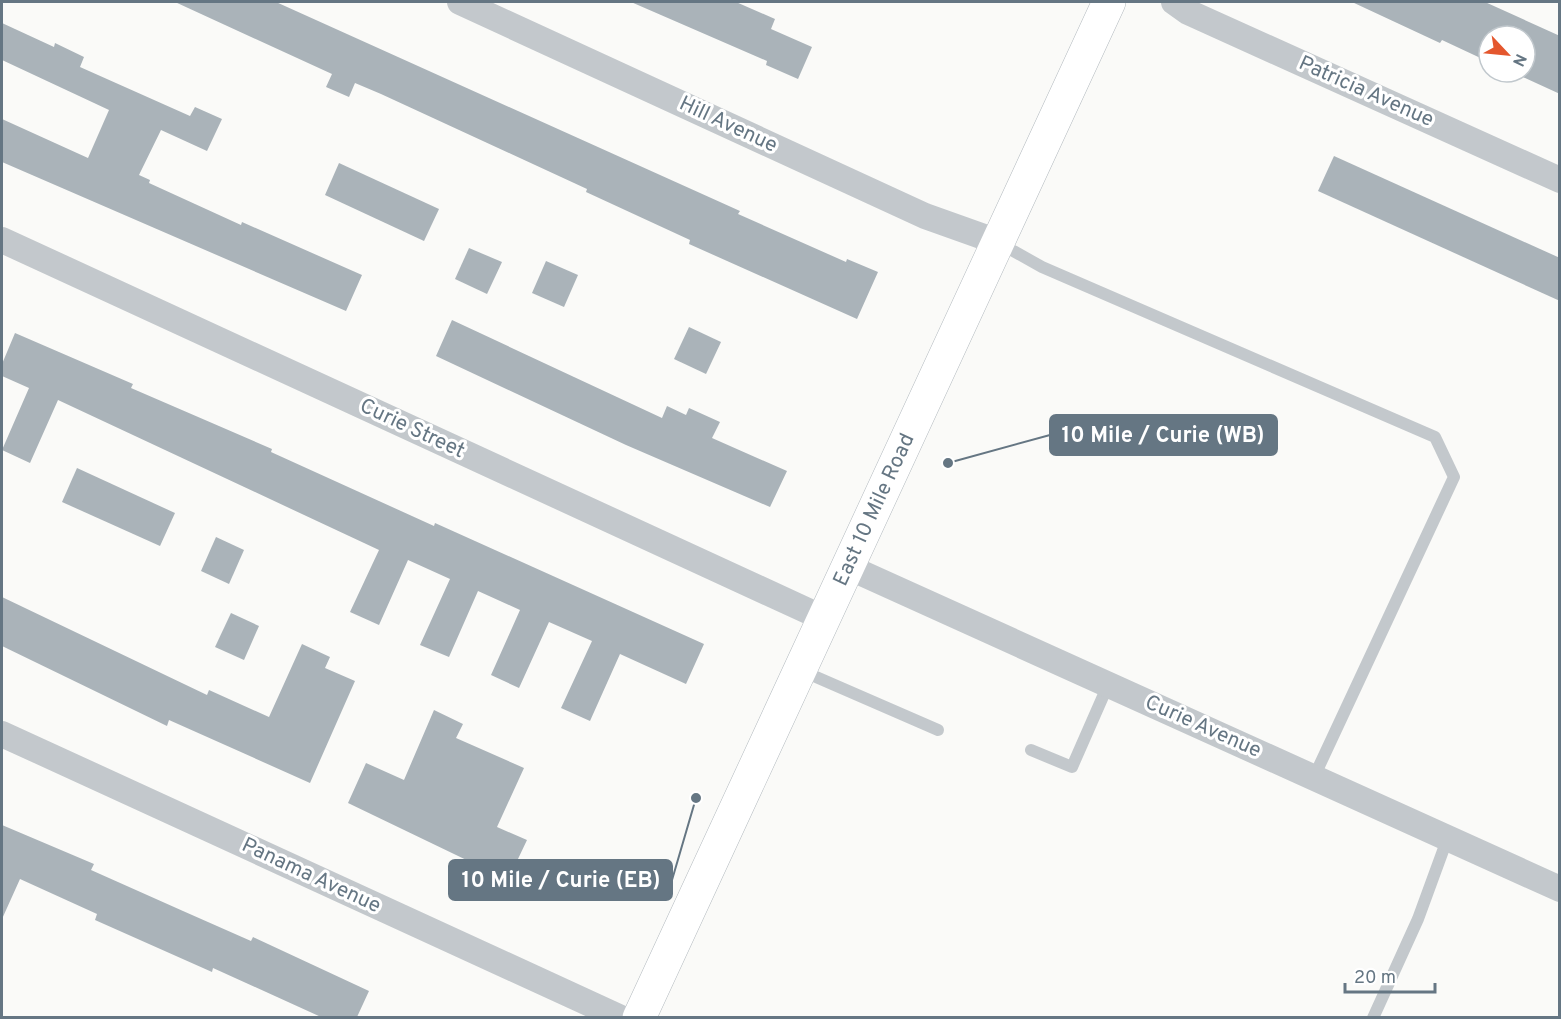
<svg xmlns="http://www.w3.org/2000/svg" width="1561" height="1019" font-family="Overpass,sans-serif">
	<style>
		.building { fill: #aab3b9 }
		.lines { fill: none; stroke-linecap: round; stroke-linejoin: round }
		.secondary-casing { stroke: #b3babf; stroke-width: 34 }
		.service { stroke: #c3c8cc; stroke-width: 12 }
		.minor { stroke: #c3c8cc; stroke-width: 26 }
		.secondary { stroke: #fff; stroke-width: 33 }
		.labels { text-anchor: middle; dominant-baseline: central; stroke-width: 6; stroke-linejoin: round; paint-order: stroke }
		.street-label { font-size: 21px; fill: #657683; stroke: #fff }
		.leader { fill: none; stroke: #657683; stroke-width: 2 }
		.callout-dot { fill: #657683; stroke: #fff; stroke-width: 2 }
		.callout { fill: #657683; stroke: #657683; stroke-width: 2 }
		.callout-label { font-size: 22px; text-anchor: middle; font-weight: bold; fill: #fff }
	</style>
	<rect width="100%" height="100%" fill="#fafaf8"/>
	<!-- building -->
	<g class="building">
		<path d="M175,2H276L740,211L738,214L846,262L847,259L878,272L857,319L689,244L690,240L586,192L587,189L381,94L355,83L349,97L326,87L332,74Z"/>
		<path d="M631,2H736L775,19L771,29L812,47L798,79L766,65L767,61Z"/>
		<path d="M1352,2H1485L1560,36V94L1512,72H1525V36H1489V62L1442,40L1440,43Z"/>
		<path d="M2,23L54,47L55,43L84,57L80,67L190,116L195,107L222,119L207,151L161,130L139,175L150,180L149,183L241,225L242,222L362,275L346,311L2,162V119L88,158L109,110L2,60Z"/>
		<path d="M1334,156L1560,258V301L1318,191Z"/>
		<path d="M339,163L439,209L424,241L325,195Z"/>
		<path d="M469,248L502,262L487,294L455,279Z"/>
		<path d="M546,261L578,275L564,307L532,293Z"/>
		<path d="M452,320L662,418L667,406L686,415L689,408L720,422L712,438L787,471L770,507L626,445L436,356Z"/>
		<path d="M689,327L721,342L706,374L674,359Z"/>
		<path d="M15,333L133,384L131,388L272,449L271,452L434,526L435,523L704,644L686,684L620,654L590,721L561,708L592,641L549,622L519,688L491,675L520,610L478,591L449,657L420,645L450,579L408,560L379,625L350,612L379,550L58,400L30,463L2,450L29,388L2,376V364Z"/>
		<path d="M77,468L175,513L160,546L62,502Z"/>
		<path d="M216,537L244,550L229,584L201,571Z"/>
		<path d="M2,597L207,695L209,690L269,717L302,644L330,657L325,668L355,681L310,783L169,720L167,726L2,646Z"/>
		<path d="M231,613L259,626L244,660L215,647Z"/>
		<path d="M434,710L463,724L456,738L524,768L497,827L527,840L508,880L348,803L366,763L404,780Z"/>
		<path d="M2,825L94,864L91,870L183,911L251,941L253,937L369,991L357,1017H321L213,968L212,972L95,920L97,914L20,879L2,919Z"/>
	</g>
	<g class="lines">
		<!-- secondary casing -->
		<g class="secondary-casing">
			<g id="secondary">
				<path id="s1" d="M639,1018L1109,2"/>
			</g>
		</g>
		<!-- service -->
		<g class="service">
			<path d="M999,243L1042,267L1435,437L1454,477L1314,777"/>
			<path d="M800,670L938,730"/>
			<path d="M1031,750L1072,767L1108,685"/>
			<path d="M1373,1018L1418,919L1448,837"/>
		</g>
		<!-- minor -->
		<g class="minor">
			<path d="M460,2L925,216L998,242"/>
			<path d="M1174,2L1188,12L1560,180"/>
			<path d="M2,240L823,618"/>
			<path d="M846,566L1560,889"/>
			<path d="M2,734L621,1018"/>
		</g>
		<!-- secondary -->
		<use href="#secondary" class="secondary"/>
	</g>
	<g class="labels">
		<!-- street labels -->
		<g class="street-label">
			<text transform="translate(1366 92) rotate(24)">Patricia Avenue</text>
			<text transform="translate(728 125) rotate(25)">Hill Avenue</text>
			<text transform="translate(412 429) rotate(25)">Curie Street</text>
			<text stroke="none"><textPath href="#s1" startOffset="560">East 10 Mile Road</textPath></text>
			<text transform="translate(1203 727) rotate(24)">Curie Avenue</text>
			<text transform="translate(311 876) rotate(25)">Panama Avenue</text>
		</g>
	</g>
	<!-- callouts -->
	<path class="leader" d="M948 463L1050 435M696 798L672 880"/>
	<g class="callout-dot">
		<circle cx="948" cy="463" r="6"/>
		<circle cx="696" cy="798" r="6"/>
	</g>
	<g class="callout">
		<rect x="1050" y="415" width="227" height="40" rx="6"/>
		<rect x="449" y="860" width="223" height="40" rx="6"/>
	</g>
	<g class="callout-label">
		<text x="1163" y="442">10 Mile / Curie (WB)</text>
		<text x="561" y="887">10 Mile / Curie (EB)</text>
	</g>
	<!-- border -->
	<rect width="1561" height="1019" fill="none" stroke="#657683" stroke-width="6"/>
	<!-- north arrow -->
	<g transform="translate(1507 54) rotate(116)"><circle r="28" fill="#ffffff" stroke="#c1c8cd" stroke-width="1.5"/>
	<path d="M0-4.5L10 22L0 15L-10 22Z" fill="#e4572e"/>
	<text y="-9" font-size="16" font-weight="bold" text-anchor="middle" fill="#657683">N</text>
	</g>
	<!-- scale -->
	<path d="M1345 983v9h90v-9" fill="none" stroke="#657683" stroke-width="3"/>
	<text x="1354" y="983" font-size="18" fill="#657683" stroke="#ffffff" stroke-width="4.5" paint-order="stroke">20 m</text>
</svg>
